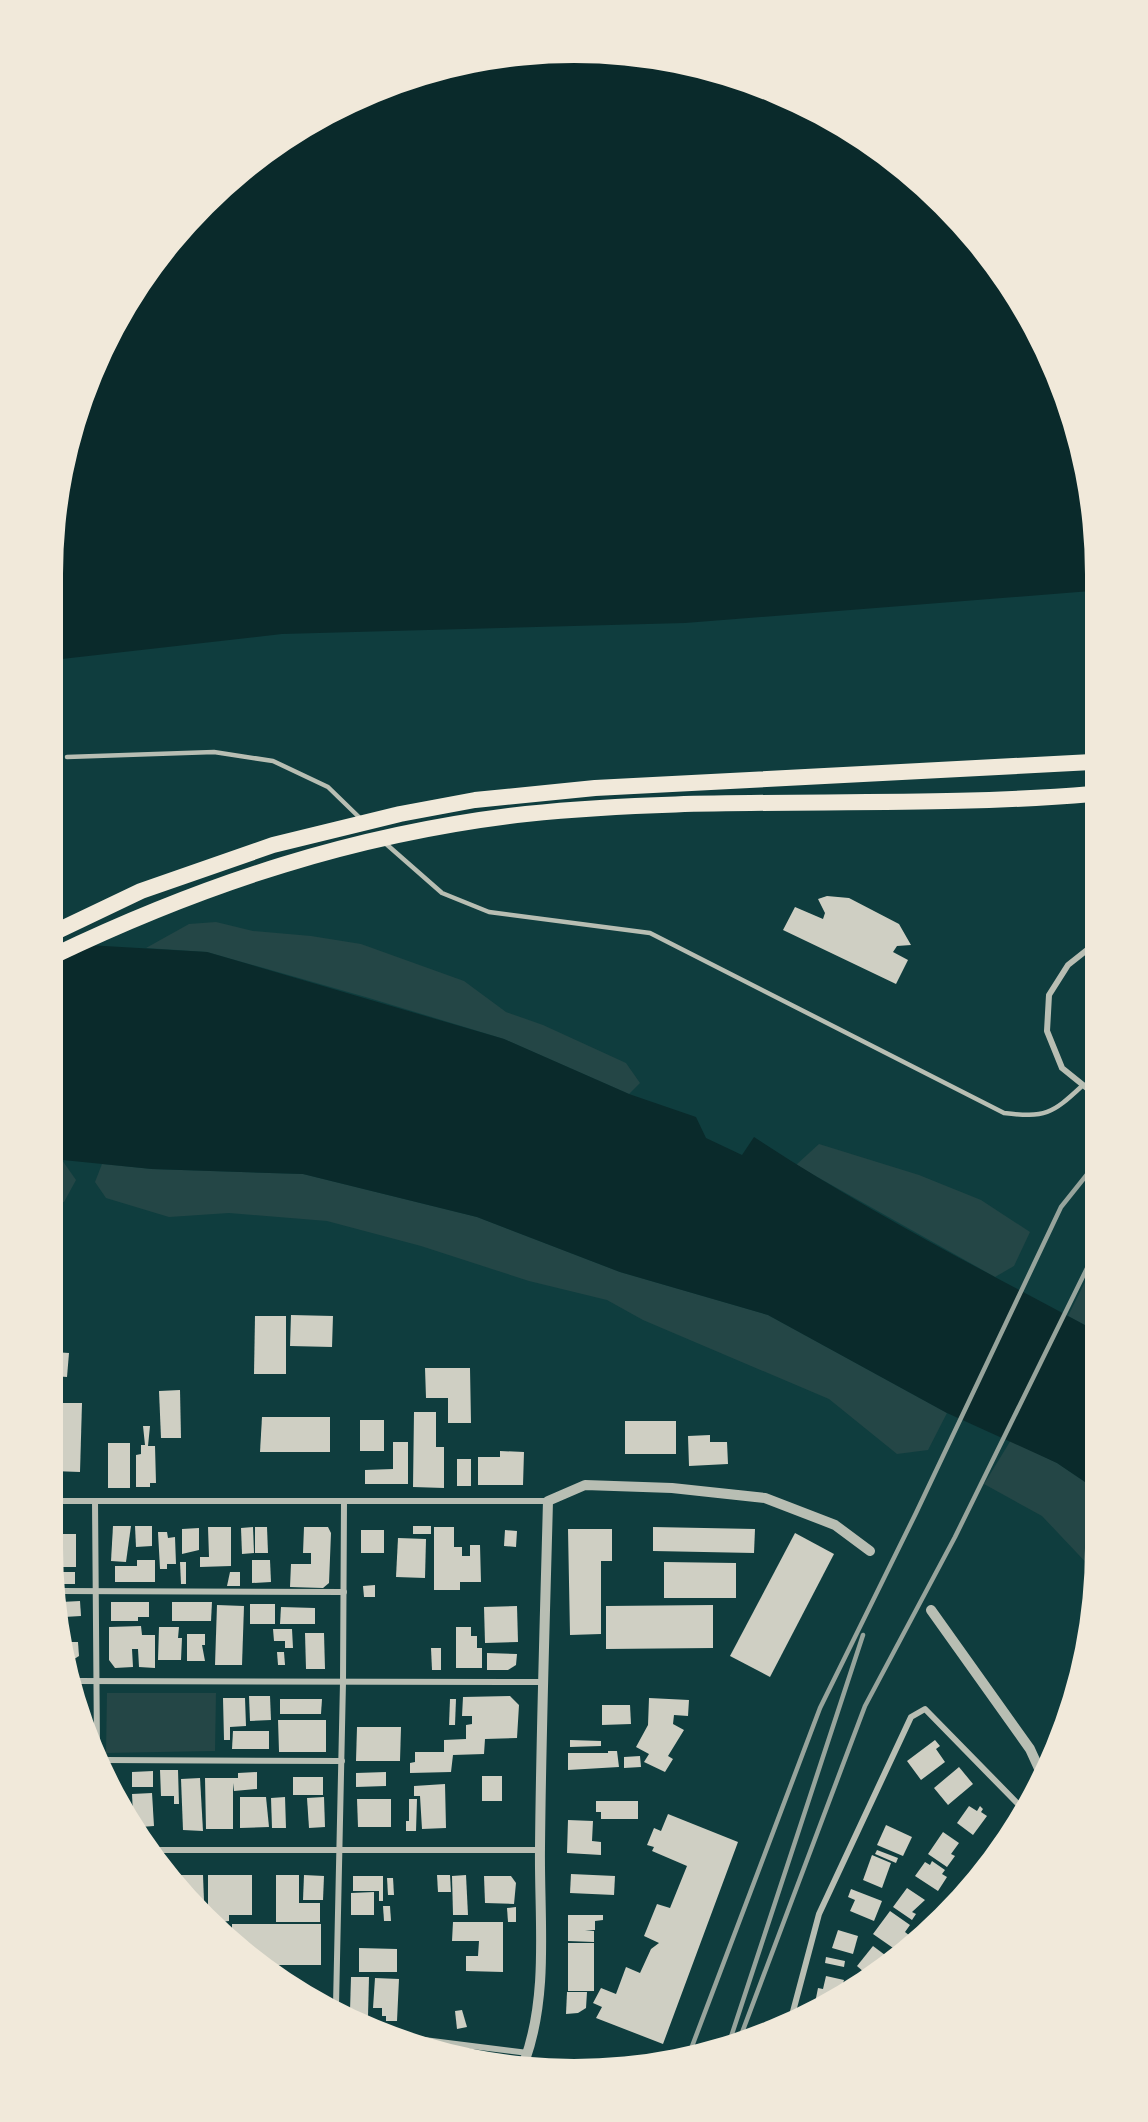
<svg xmlns="http://www.w3.org/2000/svg" width="1148" height="2122" font-family="Karla,sans-serif">
	<style>
		.green { fill: #244646 }
		.water { fill: #0a2a2b }
		.building { fill: #cfcfc3 }
		.lines { fill: none; stroke-linecap: round; stroke-linejoin: round }
		.service { stroke: #b8beb3; stroke-width: 4.5 }
		.minor { stroke: #b8beb3; stroke-width: 6 }
		.tertiary { stroke: #b8beb3; stroke-width: 10 }
		.trunk { stroke: #f1e9da; stroke-width: 16 }
		.rail { stroke: #97a49c; stroke-width: 4.5 }
	</style>
	<rect width="100%" height="100%" fill="#0f3d3e"/>
	<!-- green -->
	<g class="green">
		<path d="M216,922L253,931L311,936L361,944L464,981L506,1012L543,1025L626,1063L640,1083L629,1094L504,1039L369,998L207,952L146,948L189,924Z"/>
		<path d="M819,1144L919,1175L981,1200L1030,1232L1014,1266L995,1277L796,1165Z"/>
		<path d="M53,1159L62,1160L76,1180L64,1202H53Z"/>
		<path d="M102,1164L152,1169L303,1174L477,1217L620,1272L768,1315L947,1413L928,1450L897,1454L829,1399L643,1320L607,1300L529,1281L421,1246L327,1221L229,1213L169,1217L106,1198L95,1182Z"/>
		<path d="M1093,1266L1094,1330L1068,1316Z"/>
		<path d="M1011,1440L1057,1463L1094,1488V1571L1042,1516L984,1484Z"/>
		<path d="M107,1693H216L215,1751L106,1753Z"/>
	</g>
	<!-- water -->
	<g class="water">
		<path d="M540,54L642,57L741,80L834,122L918,182L1007,284L1056,375L1091,506V591L685,623L282,634L53,660L54,540L70,439L122,314L182,230L256,160L343,106L439,70Z"/>
		<path d="M53,943L207,952L504,1039L629,1094L696,1117L706,1138L742,1155L754,1137C863,1209 979,1268 1094,1330V1488L1057,1463L947,1413L768,1315L620,1272L477,1217L303,1174L152,1169L53,1159Z"/>
	</g>
	<!-- building -->
	<g class="building">
		<path d="M827,896L849,898L899,924L911,945L897,946L893,952L908,960L896,984L783,930L795,907L823,919L825,913L818,899Z"/>
		<path d="M291,1315L333,1316L332,1347L290,1346Z"/>
		<path d="M255,1316H286V1374H254Z"/>
		<path d="M53,1352L69,1353L67,1377L53,1376Z"/>
		<path d="M425,1368H470L471,1423H448V1398H426Z"/>
		<path d="M180,1390L181,1438H161L159,1391Z"/>
		<path d="M53,1403H82L80,1472L53,1471Z"/>
		<path d="M414,1412H436V1447H444V1488L413,1487Z"/>
		<path d="M262,1417H330V1452H260Z"/>
		<rect x="360" y="1420" width="24" height="31"/>
		<rect x="625" y="1421" width="51" height="33"/>
		<path d="M143,1426H150L148,1446H155L156,1483H150V1487H136V1455L141,1454V1445H145Z"/>
		<path d="M710,1435V1442H727L728,1464L689,1466L688,1436Z"/>
		<path d="M393,1442H408V1484H365V1470L393,1469Z"/>
		<rect x="108" y="1443" width="22" height="45"/>
		<path d="M500,1451L524,1452L523,1485H478V1457H500Z"/>
		<rect x="457" y="1459" width="14" height="27"/>
		<path d="M113,1526H131L126,1562L111,1561Z"/>
		<path d="M135,1526H152V1546L136,1547Z"/>
		<rect x="413" y="1526" width="18" height="8"/>
		<path d="M208,1527H231V1566L200,1567V1557H209Z"/>
		<path d="M253,1527L254,1553L242,1554L241,1528Z"/>
		<path d="M255,1527H267L268,1553H255Z"/>
		<path d="M304,1527H328L331,1533L329,1583L323,1588L290,1587L291,1564H311V1553H303Z"/>
		<path d="M434,1527H454V1547H462V1556H470V1545H480L481,1582H460V1590H434Z"/>
		<path d="M653,1527L755,1529L754,1553L653,1551Z"/>
		<path d="M199,1528V1550L182,1554V1529Z"/>
		<path d="M568,1529H612V1561H601V1634L570,1635Z"/>
		<rect x="361" y="1530" width="23" height="23"/>
		<path d="M505,1530L517,1531L516,1547L504,1546Z"/>
		<path d="M158,1532H167L168,1538L175,1537L176,1564H167V1569H160Z"/>
		<path d="M795,1533L834,1554L770,1677L730,1656Z"/>
		<path d="M55,1534H76V1567H56Z"/>
		<path d="M398,1538L426,1539L425,1578L396,1577Z"/>
		<path d="M137,1560H155V1582H115V1566H137Z"/>
		<path d="M252,1560H270L271,1582L252,1583Z"/>
		<path d="M180,1562H186V1584H181Z"/>
		<path d="M664,1562L736,1563V1598H664Z"/>
		<path d="M57,1572H75V1584H59Z"/>
		<path d="M230,1572H240V1586H227Z"/>
		<path d="M375,1585V1597H364L363,1586Z"/>
		<path d="M80,1601L81,1616L64,1617L61,1602Z"/>
		<path d="M111,1602H149V1617H138V1621H111Z"/>
		<path d="M172,1602H212L211,1621H172Z"/>
		<rect x="250" y="1604" width="25" height="20"/>
		<path d="M217,1605L244,1606L242,1665H215Z"/>
		<path d="M713,1605V1648L606,1649V1606Z"/>
		<path d="M517,1606L518,1642L485,1643L484,1607Z"/>
		<path d="M281,1607L315,1608V1624H280Z"/>
		<path d="M141,1626L142,1635H155V1668L139,1667L138,1649H132L133,1667L115,1668L109,1660V1627Z"/>
		<path d="M159,1627H179L178,1638H182L181,1660H158Z"/>
		<path d="M456,1627H471V1636H477V1648H482V1668H456Z"/>
		<path d="M273,1629H292L293,1648H285V1641H274Z"/>
		<path d="M305,1633H324L325,1669H306Z"/>
		<path d="M187,1634H205V1645H202L205,1661H187Z"/>
		<path d="M68,1642H78L79,1656L71,1661Z"/>
		<path d="M431,1648H441V1670H432Z"/>
		<path d="M277,1652H284L285,1665H278Z"/>
		<path d="M487,1653L517,1654L516,1665L508,1670H487Z"/>
		<path d="M249,1696H270L271,1720L250,1721Z"/>
		<path d="M510,1696L519,1705L517,1738L485,1739L484,1754L453,1755L451,1772L410,1773V1763L415,1762V1752H444V1740L466,1739V1725L472,1724V1716H462L463,1697Z"/>
		<path d="M223,1698H245L246,1726L230,1727V1740H224Z"/>
		<path d="M649,1698L689,1700L688,1716L674,1715L673,1724L684,1730L668,1756L673,1759L665,1772L644,1762L649,1754L636,1747L648,1725Z"/>
		<path d="M280,1699H322L321,1714H280Z"/>
		<path d="M450,1699H456L455,1725H449Z"/>
		<path d="M602,1705H630L631,1724L602,1725Z"/>
		<path d="M278,1720H326V1752H279Z"/>
		<path d="M357,1727H401L400,1761H356Z"/>
		<path d="M233,1731H269V1749H232Z"/>
		<path d="M570,1740L601,1741V1746L570,1747Z"/>
		<path d="M935,1740L940,1746L936,1749L945,1762L921,1780L907,1761Z"/>
		<path d="M608,1751H617L619,1767L568,1770V1753H608Z"/>
		<path d="M640,1756L641,1767L624,1768V1757Z"/>
		<path d="M959,1767L973,1784L948,1805L934,1788Z"/>
		<path d="M160,1770H178L179,1804H174V1796H161Z"/>
		<path d="M153,1771V1787H132V1772Z"/>
		<path d="M257,1772V1789L234,1791L233,1783V1829H206L205,1778H238V1773Z"/>
		<path d="M386,1772V1786L356,1787V1773Z"/>
		<rect x="482" y="1776" width="20" height="25"/>
		<rect x="293" y="1777" width="30" height="18"/>
		<path d="M200,1778L203,1831L183,1830L181,1779Z"/>
		<path d="M445,1784L446,1828L422,1829L420,1796H414V1786Z"/>
		<path d="M152,1793L154,1826L140,1827L133,1814L132,1794Z"/>
		<path d="M240,1797H266L269,1827L240,1828Z"/>
		<path d="M285,1797L286,1828H272L271,1798Z"/>
		<path d="M324,1797L325,1827L309,1828L307,1798Z"/>
		<path d="M357,1799H391V1827H358Z"/>
		<path d="M409,1799H417L416,1831H406V1821H409Z"/>
		<path d="M596,1801H638V1819H601V1812H596Z"/>
		<path d="M969,1806L977,1811L980,1806L983,1809L981,1812L987,1816L973,1835L957,1823Z"/>
		<path d="M668,1814L738,1842L663,2044L596,2018L602,2007L593,2003L601,1988L616,1994L626,1967L640,1973L651,1949L659,1943L644,1936L657,1904L670,1908L687,1866L652,1851L654,1847L647,1845L654,1828L661,1831Z"/>
		<path d="M568,1820L593,1821L592,1841L601,1842V1855L567,1853Z"/>
		<path d="M886,1825L912,1837L903,1856L877,1845Z"/>
		<path d="M943,1832L959,1843L951,1854L955,1856L947,1867L928,1854Z"/>
		<path d="M877,1850L898,1858L896,1863L875,1854Z"/>
		<path d="M872,1855L891,1863L882,1888L863,1880Z"/>
		<path d="M932,1861L945,1870L942,1874L947,1877L938,1891L915,1876L925,1862L930,1865Z"/>
		<path d="M571,1874L615,1876L614,1895L570,1893Z"/>
		<path d="M181,1875H203L204,1901H199L181,1885Z"/>
		<path d="M208,1875H252V1915H229V1921L220,1922L208,1910Z"/>
		<path d="M276,1875H299V1903H320V1922H276Z"/>
		<path d="M304,1875L324,1876L323,1900H303Z"/>
		<path d="M437,1875H450L451,1892H438Z"/>
		<path d="M466,1875L468,1915H453L452,1876Z"/>
		<path d="M353,1876H383V1901H379V1891H353Z"/>
		<path d="M484,1876H511L516,1883L514,1904L485,1903Z"/>
		<path d="M387,1878H393L394,1895H388Z"/>
		<path d="M907,1888L925,1900L912,1912L916,1914L912,1920L893,1907Z"/>
		<path d="M851,1889L882,1901L874,1921L850,1911L855,1900L848,1897Z"/>
		<path d="M374,1892V1915H351V1893Z"/>
		<path d="M383,1906H390L391,1921H384Z"/>
		<path d="M516,1907V1922H508L507,1908Z"/>
		<path d="M890,1911L910,1925L905,1932L910,1936L896,1950L873,1934Z"/>
		<path d="M568,1915H603V1920L595,1921V1930H585L594,1931V1942L568,1941Z"/>
		<path d="M453,1922H503V1972L466,1971V1956H478L479,1941H452Z"/>
		<path d="M232,1924H321V1965H267L232,1932Z"/>
		<path d="M838,1930L858,1936L853,1954L832,1948Z"/>
		<rect x="568" y="1943" width="26" height="48"/>
		<path d="M873,1946L889,1958L865,1973L857,1966Z"/>
		<path d="M359,1948L397,1949V1972H359Z"/>
		<path d="M826,1957L845,1961L844,1967L825,1963Z"/>
		<path d="M826,1976L844,1980L842,1987L823,1999L816,1998L818,1988L823,1989Z"/>
		<path d="M351,1977H369L368,2016L350,2011Z"/>
		<path d="M375,1978L399,1979L397,2021H386V2016H382V2008H373Z"/>
		<path d="M567,1992H587L586,2008L578,2013L566,2014Z"/>
		<path d="M462,2010L467,2027L457,2029L455,2011Z"/>
	</g>
	<g class="lines">
		<!-- service -->
		<g class="service">
			<path d="M67,757L214,752L273,761L328,787L362,820"/>
			<path d="M385,843L442,893L489,912L650,933L1004,1113C1045,1118 1052,1114 1082,1086"/>
		</g>
		<!-- minor -->
		<g class="minor">
			<path d="M1092,946L1068,965L1049,995L1047,1031L1062,1068L1093,1093"/>
			<path d="M53,1501H548"/>
			<path d="M95,1501L97,1748"/>
			<path d="M60,1591L344,1592"/>
			<path d="M74,1681L544,1682"/>
			<path d="M104,1760L342,1761"/>
			<path d="M152,1850H540"/>
			<path d="M336,2005L343,1682L344,1501"/>
			<path d="M791,2019L819,1914L911,1717L925,1709L1019,1805L1017,1819"/>
			<path d="M408,2038L528,2053"/>
		</g>
		<!-- tertiary -->
		<g class="tertiary">
			<path d="M931,1610L1030,1749L1041,1773"/>
			<path d="M525,2060C549,1993 539,1918 540,1848C541,1732 545,1617 548,1501L585,1485L672,1488L765,1498L835,1525L870,1551"/>
		</g>
		<!-- trunk -->
		<g class="trunk">
			<path d="M53,933L141,891L273,845L400,814L475,800L595,788L1092,762"/>
			<path d="M53,956C205,883 358,833 526,814C714,794 904,810 1092,794"/>
		</g>
		<!-- rail -->
		<g class="rail">
			<path d="M740,2038L865,1706L955,1537L1093,1256"/>
			<path d="M730,2040L863,1635"/>
			<path d="M691,2049L820,1708L916,1513L1061,1207L1093,1167"/>
		</g>
	</g>
	<!-- crop -->
	<path d="M0 0H1148V2122H0ZM574 63H574A511 511 0 0 1 1085 574V1548A511 511 0 0 1 574 2059H574A511 511 0 0 1 63 1548V574A511 511 0 0 1 574 63Z" fill="#f1e9da" fill-rule="evenodd"/>
</svg>
